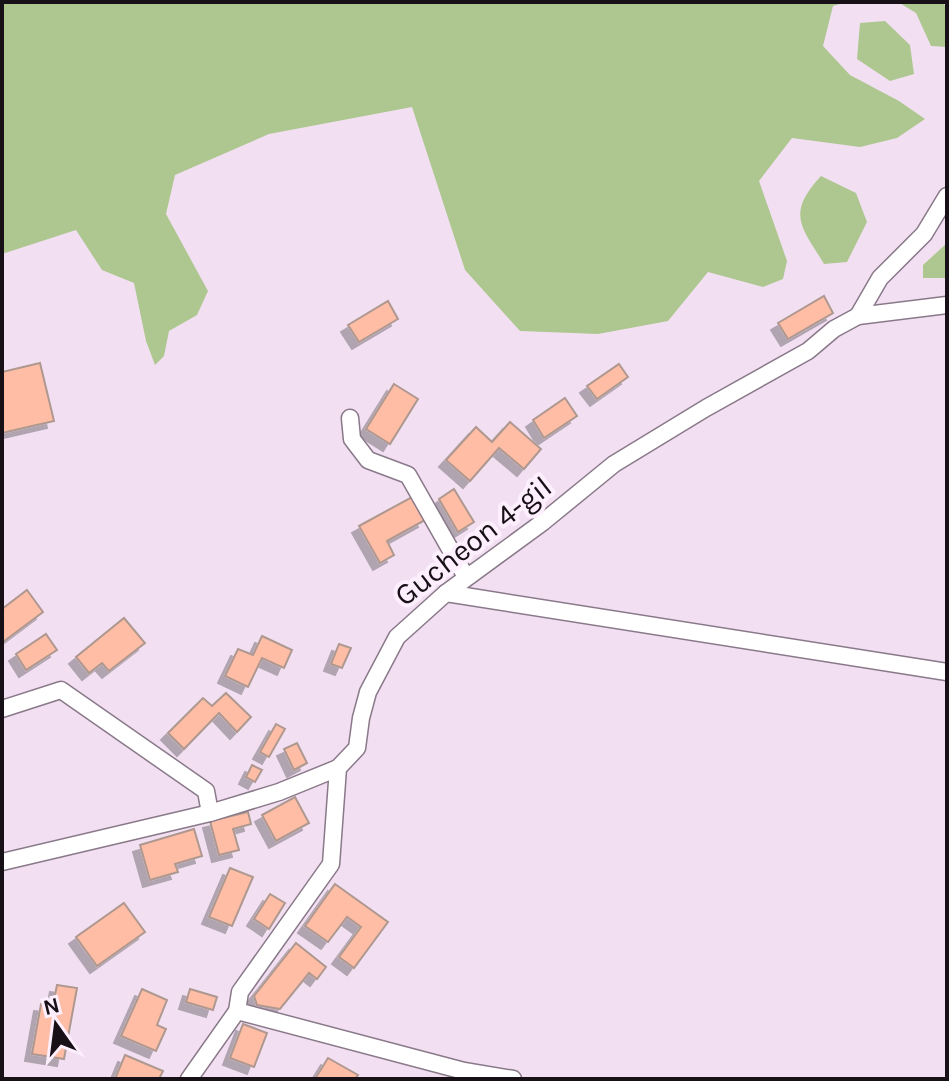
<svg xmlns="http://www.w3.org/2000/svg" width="949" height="1081" font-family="Karla,sans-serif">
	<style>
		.green { fill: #aec790 }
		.building { fill: #febda4; stroke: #af9890; stroke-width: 2; filter: url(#shadow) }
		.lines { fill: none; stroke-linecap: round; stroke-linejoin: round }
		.lane-casing { stroke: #897989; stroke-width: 19 }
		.lane { stroke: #fff; stroke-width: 16 }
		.labels { text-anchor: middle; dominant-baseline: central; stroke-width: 8; stroke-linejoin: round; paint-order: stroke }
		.street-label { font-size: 30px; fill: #171117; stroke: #fdeffd }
	</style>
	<defs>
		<filter id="shadow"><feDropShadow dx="-7" dy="7" stdDeviation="0" flood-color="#0004"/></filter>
	</defs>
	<rect width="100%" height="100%" fill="#f2e0f2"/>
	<!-- green -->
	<g class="green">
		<path d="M2,2H847L833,6L823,46L850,75L899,101L925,119L897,138L860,147L792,138L759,181L787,261L783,279L763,287L708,272L668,321L598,334L520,331L465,270L412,107L269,134L175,175L166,214L208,291L197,315L169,331L164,356L155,365L146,341L134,283L102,270L76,230L2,254Z"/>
		<path d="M898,2H942L947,8V47L931,46L916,13Z"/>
		<path d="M885,21L910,45L914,74L890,81L857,59L860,23Z"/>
		<path d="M821,176L856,193L867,222L847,262L824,264C801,226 786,214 821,176Z"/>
		<path d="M947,243V278H923V265Z"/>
	</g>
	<!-- building -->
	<g class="building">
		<path d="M824,296L833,313L788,339L778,323Z"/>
		<path d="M388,301L398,319L359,342L348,325Z"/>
		<path d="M40,363L54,421L2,433V372Z"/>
		<path d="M619,364L628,377L597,399L587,386Z"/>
		<path d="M394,384L418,399L390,444L366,429Z"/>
		<path d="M565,398L577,416L544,438L533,420Z"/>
		<path d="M510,422L541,449L524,469L499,448L470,481L446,460L476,427L492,442Z"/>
		<path d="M454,489L474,522L458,532L439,499Z"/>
		<path d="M412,497L425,520L387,541L394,555L380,563L359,526Z"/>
		<path d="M27,590L43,612L3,642L2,609Z"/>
		<path d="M124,618L145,643L109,671L102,663L89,673L76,657Z"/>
		<path d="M46,634L57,650L26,670L16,654Z"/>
		<path d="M262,636L292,650L284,668L262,658L248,687L225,676L238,649L253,655Z"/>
		<path d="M339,644L351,648L342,668L331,664Z"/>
		<path d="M226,693L251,717L237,732L219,713L184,749L168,733L203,698L212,706Z"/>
		<path d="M276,724L285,729L269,757L260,752Z"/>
		<path d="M297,743L307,763L294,770L284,749Z"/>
		<path d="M252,765L262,770L255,782L246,777Z"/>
		<path d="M295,797L309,823L276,841L262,815Z"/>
		<path d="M248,812L251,824L233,829L239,850L219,855L210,821Z"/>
		<path d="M194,829L202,856L175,864L178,872L150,880L140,845Z"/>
		<path d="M230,868L253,877L232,926L209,917Z"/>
		<path d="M335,884L388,922L354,968L339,957L361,927L347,917L328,942L305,926Z"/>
		<path d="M270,894L285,903L269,929L254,919Z"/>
		<path d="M124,903L145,932L97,966L76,937Z"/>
		<path d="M296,943L326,967L317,979L309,973L280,1009L257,1005L254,996Z"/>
		<path d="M57,985L77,988L64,1059L32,1054L41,1004L53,1005Z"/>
		<path d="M142,989L167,1000L157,1025L166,1029L156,1051L121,1036Z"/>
		<path d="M190,989L217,997L213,1010L186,1002Z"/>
		<path d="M243,1024L267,1033L254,1067L230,1058Z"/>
		<path d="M125,1055L163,1071L159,1079H115Z"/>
		<path d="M328,1058L358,1075L355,1079H315Z"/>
	</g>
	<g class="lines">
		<!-- lane casing -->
		<g class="lane-casing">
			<g id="lane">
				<path d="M858,316L880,278L924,234L947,196"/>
				<path d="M350,418L352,439L368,460L408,475L466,577"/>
				<path d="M446,593L947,672"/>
				<path d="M2,709L61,690L206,791L210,813"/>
				<path d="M2,862L210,813L279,792L338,768"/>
				<path d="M189,1079L237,1011"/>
				<path d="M513,1079L464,1071L237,1011L240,992L331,864L338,768L357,748L361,718L368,692L397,637L446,593L543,522L614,464L706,408L808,351L834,329L858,316L947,305"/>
			</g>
		</g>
		<!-- lane -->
		<use href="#lane" class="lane"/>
	</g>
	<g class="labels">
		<!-- street labels -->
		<g class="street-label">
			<text transform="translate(473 541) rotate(-38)">Gucheon 4-gil</text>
		</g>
	</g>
	<!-- border -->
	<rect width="949" height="1081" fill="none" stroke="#171117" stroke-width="8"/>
	<!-- north arrow -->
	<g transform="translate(56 1025) rotate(346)" stroke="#fdeffd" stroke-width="6" paint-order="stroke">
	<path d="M0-6L14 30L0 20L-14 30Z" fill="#171117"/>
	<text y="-12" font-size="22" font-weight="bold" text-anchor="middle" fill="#171117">N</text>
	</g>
</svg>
